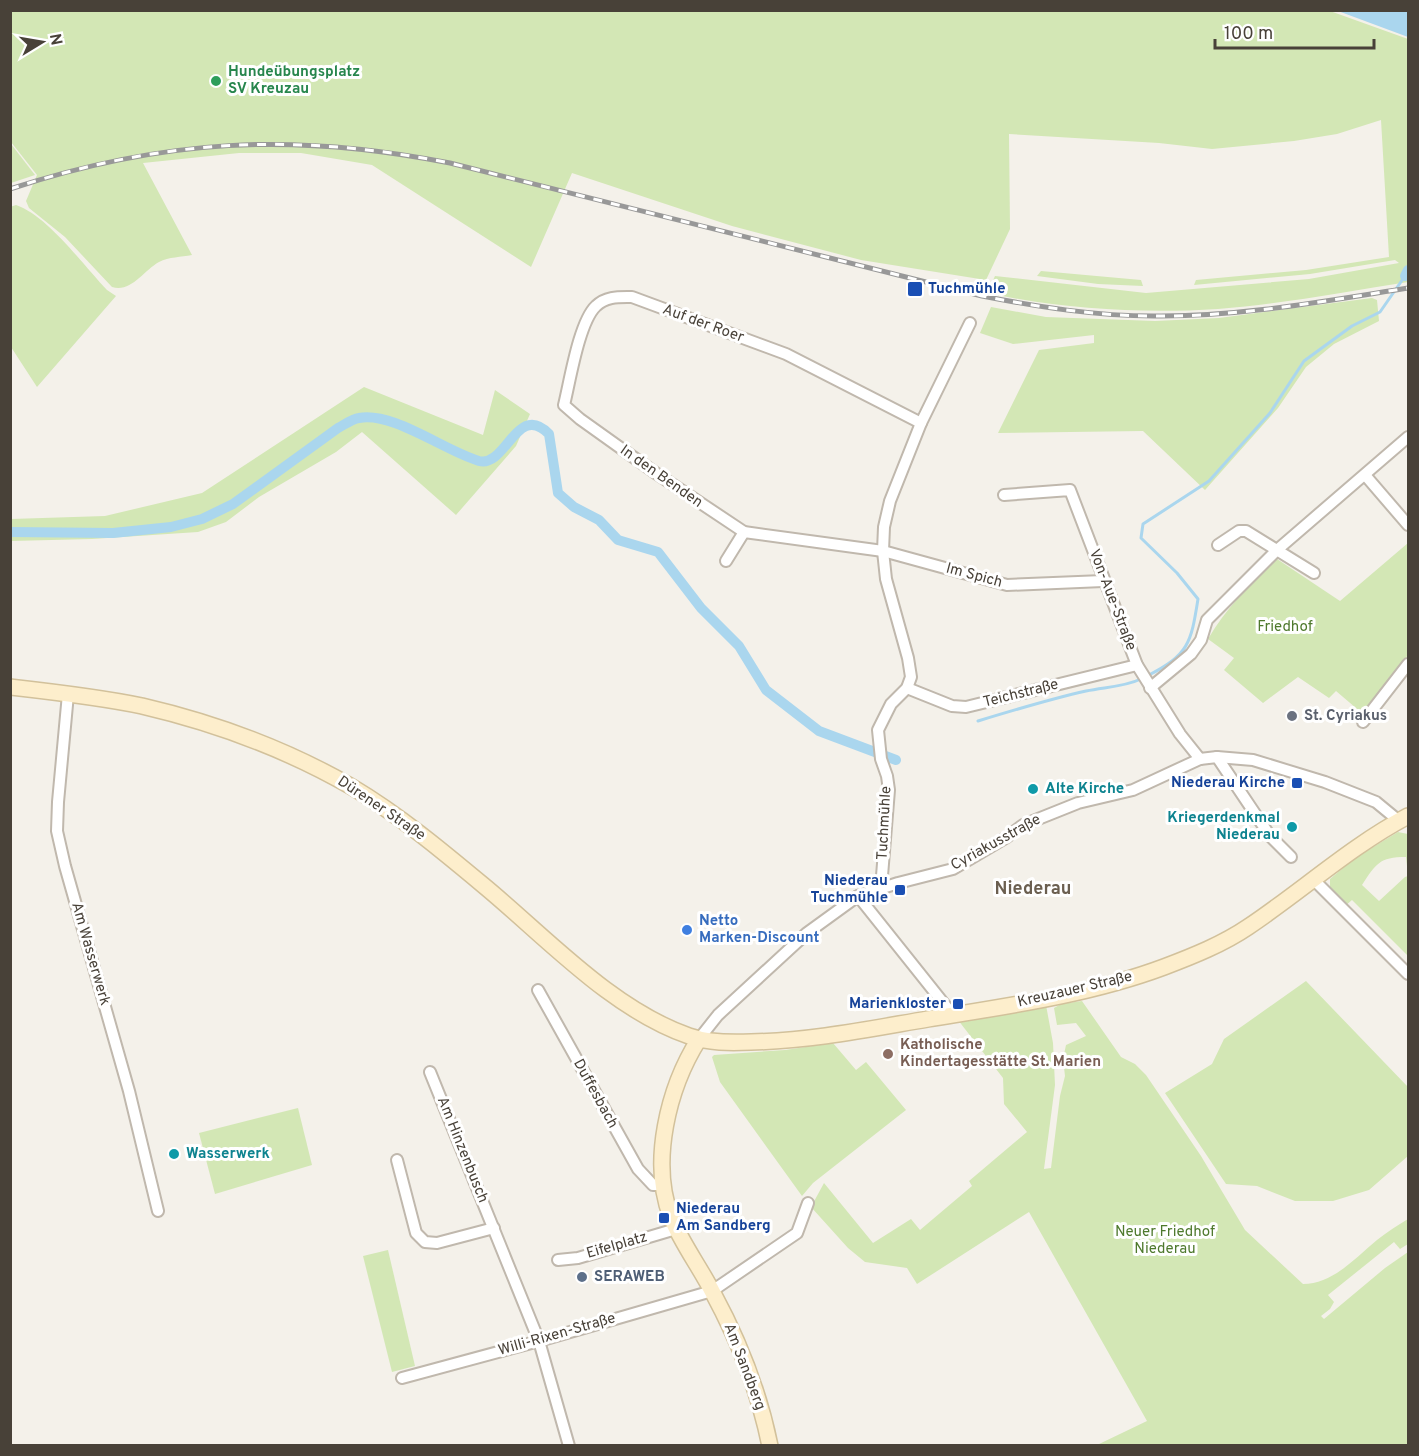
<svg xmlns="http://www.w3.org/2000/svg" width="1419" height="1456" font-family="Overpass,sans-serif">
	<style>
		.green { fill: #d3e7b5 }
		.water { fill: #aad6ee }
		.lines { fill: none; stroke-linecap: round; stroke-linejoin: round }
		.stream { stroke: #aad6ee; stroke-width: 3 }
		.canal { stroke: #aad6ee; stroke-width: 10 }
		.minor-casing { stroke: #c0b8ad; stroke-width: 14 }
		.secondary-casing { stroke: #d2c19b; stroke-width: 18 }
		.minor { stroke: #fff; stroke-width: 10 }
		.secondary { stroke: #fdeecc; stroke-width: 15 }
		.rail-casing { stroke: #989898; stroke-width: 5 }
		.rail { stroke: #fff; stroke-width: 3; stroke-dasharray: 9; stroke-linecap: butt }
		.leisure-dot { fill: #2e9e5b; stroke: #fff; stroke-width: 2 }
		.transit-dot { fill: #1a4fb4; stroke: #fff; stroke-width: 2 }
		.worship-dot { fill: #6b7280; stroke: #fff; stroke-width: 2 }
		.culture-dot { fill: #0f9aa8; stroke: #fff; stroke-width: 2 }
		.shop-dot { fill: #3f7fe0; stroke: #fff; stroke-width: 2 }
		.education-dot { fill: #8d6e63; stroke: #fff; stroke-width: 2 }
		.service-dot { fill: #5c6f8a; stroke: #fff; stroke-width: 2 }
		.labels { text-anchor: middle; dominant-baseline: central; stroke-width: 6; stroke-linejoin: round; paint-order: stroke }
		.leisure-label { font-size: 15px; font-weight: bold; fill: #27864d; stroke: #fff; text-anchor: start }
		.transit-label { font-size: 15px; font-weight: bold; fill: #164399; stroke: #fff; text-anchor: end }
		.street-label { font-size: 15px; fill: #484138; stroke: #fff }
		.park-label { font-size: 15px; fill: #4e792d; stroke: #fff }
		.worship-label { font-size: 15px; font-weight: bold; fill: #5b616d; stroke: #fff; text-anchor: start }
		.culture-label { font-size: 15px; font-weight: bold; fill: #0d838f; stroke: #fff; text-anchor: start }
		.shop-label { font-size: 15px; font-weight: bold; fill: #366cbe; stroke: #fff; text-anchor: start }
		.education-label { font-size: 15px; font-weight: bold; fill: #785e54; stroke: #fff; text-anchor: start }
		.service-label { font-size: 15px; font-weight: bold; fill: #4e5e75; stroke: #fff; text-anchor: start }
		.quarter-label { font-size: 18px; font-weight: bold; fill: #6b5f50; stroke: #fff }
	</style>
	<rect width="100%" height="100%" fill="#f4f1ea"/>
	<!-- green -->
	<g class="green">
		<path d="M11,10L1330,11L1408,39V282C1345,292 1282,304 1218,309C1141,314 1063,309 987,293L995,276L1146,293L1309,279L1399,263L1395,260L1310,274L1194,285L1196,280L1306,270L1389,257L1381,120L1337,134L1294,141L1212,149L1159,143L1009,134L1010,229L986,280L861,260L732,226L572,173L531,267L372,165L301,153H239L143,163L192,255C181,257 169,257 159,262C143,271 131,293 112,287L65,237L29,208L26,201L37,175L11,142Z"/>
		<path d="M11,144L35,175L11,183Z"/>
		<path d="M16,205C48,216 83,265 107,290L116,296L37,387L11,347L10,207Z"/>
		<path d="M1041,271L1141,280L1143,286L1098,284L1037,276Z"/>
		<path d="M1372,298L1377,300L1379,321L1334,344L1306,367L1278,408L1205,490L1143,431L998,433L1039,350L1094,343V335L1013,344L980,333L991,307L1046,317L1155,321L1219,318Z"/>
		<path d="M364,387L483,435L495,390L530,414L516,446L456,515L362,432L336,452L259,497L226,522L198,532L92,539L11,541V519L105,516L202,493Z"/>
		<path d="M1408,543V655L1363,714L1336,691L1329,698L1298,677L1263,703L1224,670L1234,658L1208,639C1226,608 1251,583 1277,559L1340,601Z"/>
		<path d="M1398,832L1408,834V866H1407L1406,857C1379,857 1376,864 1362,885L1379,901L1405,877L1408,876V956L1352,900L1345,906L1330,889V879L1355,858Z"/>
		<path d="M1306,981L1408,1087V1156L1369,1190L1333,1201H1295L1257,1186L1226,1184L1165,1093L1212,1064L1224,1039Z"/>
		<path d="M1082,1001L1121,1057L1135,1064L1146,1075L1201,1156L1245,1230L1303,1284C1333,1284 1355,1258 1377,1240C1387,1232 1398,1225 1408,1219V1244L1400,1249L1394,1242L1328,1295L1334,1302L1330,1309L1321,1316L1324,1319L1385,1268L1408,1252V1445H1097L1147,1421L1029,1212L917,1284L907,1268L865,1262L848,1248L811,1207L824,1183L873,1243L911,1219L920,1230L972,1186L969,1181L1027,1132L1004,1104L1003,1078L958,1020L1046,1005L1053,1043L1055,1085L1044,1169L1051,1168L1060,1096L1065,1076L1063,1059L1066,1045L1086,1036L1076,1023L1057,1025L1054,1008L1061,1004Z"/>
		<path d="M833,1043L856,1070L866,1062L906,1110L813,1183L802,1196L720,1082L712,1057L714,1055L785,1050Z"/>
		<path d="M298,1108L312,1165L215,1194L199,1133Z"/>
		<path d="M388,1250L415,1366L392,1372L363,1256Z"/>
	</g>
	<!-- water -->
	<path class="water" d="M1338,11H1408V37Z"/>
	<g class="lines">
		<!-- stream -->
		<g class="stream">
			<path d="M1147,676C1189,655 1191,643 1198,599L1177,573L1141,538L1143,524L1209,481L1270,413L1304,361L1352,326L1380,312L1405,276"/>
			<path d="M978,721C1014,710 1050,699 1086,691C1105,687 1124,687 1141,679"/>
		</g>
		<!-- canal -->
		<g class="canal">
			<path d="M1405,276L1408,270"/>
			<path d="M10,532L113,533L171,527L202,519L233,504L338,428C344,425 352,419 359,418C392,411 445,451 479,461C506,468 517,401 549,434L558,493L574,507L599,520L618,540L658,552L701,608L739,646L766,690L819,731L896,760"/>
		</g>
		<!-- minor casing -->
		<g class="minor-casing">
			<g id="minor">
				<path d="M921,423L786,354L632,297C619,297 606,296 596,306C579,322 570,381 564,405L580,419L657,474L744,532L883,551L1007,585L1103,581"/>
				<path d="M1365,475L1408,525"/>
				<path d="M1004,495L1070,490L1137,665L1180,734L1200,759"/>
				<path d="M1218,545L1239,531H1246L1314,573"/>
				<path d="M726,561L744,532"/>
				<path d="M907,688L952,706L966,707L1137,665"/>
				<path d="M1150,688L1191,654L1201,640L1207,620L1277,550L1408,437"/>
				<path d="M68,694L58,802L57,831L65,866L129,1091L158,1211"/>
				<path d="M1363,722L1408,664"/>
				<path d="M1217,757L1270,836L1291,857"/>
				<path d="M1313,879L1408,974"/>
				<path d="M881,888L889,790L887,776L881,759L878,730L891,704L907,688L911,677L908,658L886,579L883,551L884,527L890,501L921,423L970,323"/>
				<path d="M858,896L953,1015"/>
				<path d="M538,990L638,1169L653,1185H663"/>
				<path d="M699,1039L718,1015L807,933L858,896L898,883L953,869L1007,837L1023,825L1078,803L1133,790L1200,759L1217,757L1253,760L1325,782L1376,802L1399,821"/>
				<path d="M430,1072L539,1341L569,1446"/>
				<path d="M397,1160L416,1233L425,1242L437,1243L494,1228"/>
				<path d="M558,1260L578,1258L676,1229"/>
				<path d="M402,1378L539,1341L712,1291L797,1233L808,1203"/>
			</g>
		</g>
		<!-- secondary casing -->
		<g class="secondary-casing">
			<g id="secondary">
				<path d="M10,687C54,692 99,697 142,706C215,723 286,749 352,787C399,815 441,850 483,885C546,937 611,1009 689,1036C709,1043 730,1043 751,1042C811,1041 869,1029 928,1019C1007,1006 1089,995 1164,967C1193,956 1223,944 1248,927C1302,891 1351,846 1408,816"/>
				<path d="M699,1039C668,1088 650,1162 671,1217C682,1244 700,1267 713,1293C739,1341 759,1392 770,1446"/>
			</g>
		</g>
		<!-- minor -->
		<use href="#minor" class="minor"/>
		<!-- secondary -->
		<use href="#secondary" class="secondary"/>
		<!-- rail casing -->
		<g class="rail-casing">
			<path id="rail" d="M10,189C163,139 293,132 450,163L982,296C1039,307 1095,316 1154,316C1239,317 1325,301 1408,288"/>
		</g>
		<!-- rail -->
		<use href="#rail" class="rail"/>
	</g>
	<!-- markers -->
	<circle class="leisure-dot" cx="216" cy="81" r="6"/>
	<g class="transit-dot">
		<rect x="907" y="281" width="16" height="16" rx="3"/>
		<rect x="1291" y="777" width="12" height="12" rx="3"/>
		<rect x="894" y="884" width="12" height="12" rx="3"/>
		<rect x="952" y="998" width="12" height="12" rx="3"/>
		<rect x="658" y="1212" width="12" height="12" rx="3"/>
	</g>
	<circle class="worship-dot" cx="1292" cy="716" r="6"/>
	<g class="culture-dot">
		<circle cx="1033" cy="789" r="6"/>
		<circle cx="1292" cy="827" r="6"/>
		<circle cx="174" cy="1154" r="6"/>
	</g>
	<circle class="shop-dot" cx="687" cy="930" r="6"/>
	<circle class="education-dot" cx="888" cy="1054" r="6"/>
	<circle class="service-dot" cx="582" cy="1277" r="6"/>
	<g class="labels">
		<!-- leisure labels -->
		<g class="leisure-label">
			<text x="228" y="72">Hundeübungsplatz<tspan x="228" dy="17">SV Kreuzau</tspan></text>
		</g>
		<!-- transit labels -->
		<g class="transit-label">
			<text x="928" y="289" text-anchor="start">Tuchmühle</text>
			<text x="1285" y="783">Niederau Kirche</text>
			<text x="888" y="881">Niederau<tspan x="888" dy="17">Tuchmühle</tspan></text>
			<text x="946" y="1004">Marienkloster</text>
			<text x="676" y="1209" text-anchor="start">Niederau<tspan x="676" dy="17">Am Sandberg</tspan></text>
		</g>
		<!-- street labels -->
		<g class="street-label">
			<text transform="translate(703 324) rotate(20)">Auf der Roer</text>
			<text transform="translate(661 477) rotate(35)">In den Benden</text>
			<text transform="translate(974 576) rotate(15)">Im Spich</text>
			<text transform="translate(1112 600) rotate(69)">Von-Aue-Straße</text>
			<text transform="translate(1021 694) rotate(-14)">Teichstraße</text>
			<text transform="translate(381 809) rotate(34)">Dürener Straße</text>
			<text transform="translate(885 823) rotate(-87)">Tuchmühle</text>
			<text transform="translate(996 843) rotate(-29)">Cyriakusstraße</text>
			<text transform="translate(90 954) rotate(74)">Am Wasserwerk</text>
			<text transform="translate(1075 990) rotate(-13)">Kreuzauer Straße</text>
			<text transform="translate(595 1094) rotate(61)">Duffesbach</text>
			<text transform="translate(462 1150) rotate(68)">Am Hinzenbusch</text>
			<text transform="translate(617 1246) rotate(-16)">Eifelplatz</text>
			<text transform="translate(557 1335) rotate(-16)">Willi-Rixen-Straße</text>
			<text transform="translate(744 1367) rotate(69)">Am Sandberg</text>
		</g>
		<!-- park labels -->
		<g class="park-label">
			<text x="1285" y="627">Friedhof</text>
			<text x="1165" y="1232">Neuer Friedhof<tspan x="1165" dy="17">Niederau</tspan></text>
		</g>
		<!-- worship labels -->
		<g class="worship-label">
			<text x="1304" y="716">St. Cyriakus</text>
		</g>
		<!-- culture labels -->
		<g class="culture-label">
			<text x="1045" y="789">Alte Kirche</text>
			<text x="1280" y="818" text-anchor="end">Kriegerdenkmal<tspan x="1280" dy="17">Niederau</tspan></text>
			<text x="186" y="1154">Wasserwerk</text>
		</g>
		<!-- shop labels -->
		<g class="shop-label">
			<text x="699" y="921">Netto<tspan x="699" dy="17">Marken-Discount</tspan></text>
		</g>
		<!-- education labels -->
		<g class="education-label">
			<text x="900" y="1045">Katholische<tspan x="900" dy="17">Kindertagesstätte St. Marien</tspan></text>
		</g>
		<!-- service labels -->
		<g class="service-label">
			<text x="594" y="1277">SERAWEB</text>
		</g>
		<!-- quarter labels -->
		<g class="quarter-label">
			<text x="1033" y="889">Niederau</text>
		</g>
	</g>
	<!-- border -->
	<rect width="1419" height="1456" fill="none" stroke="#484138" stroke-width="24"/>
	<!-- north arrow -->
	<g transform="translate(42 42) rotate(79)" stroke="#ffffff" stroke-width="4.5" paint-order="stroke">
	<path d="M0-4.5L10 22L0 15L-10 22Z" fill="#484138"/>
	<text y="-9" font-size="16" font-weight="bold" text-anchor="middle" fill="#484138">N</text>
	</g>
	<!-- scale -->
	<path d="M1215 39v9h159v-9" fill="none" stroke="#484138" stroke-width="3"/>
	<text x="1224" y="39" font-size="18" fill="#484138" stroke="#ffffff" stroke-width="4.5" paint-order="stroke">100 m</text>
</svg>
